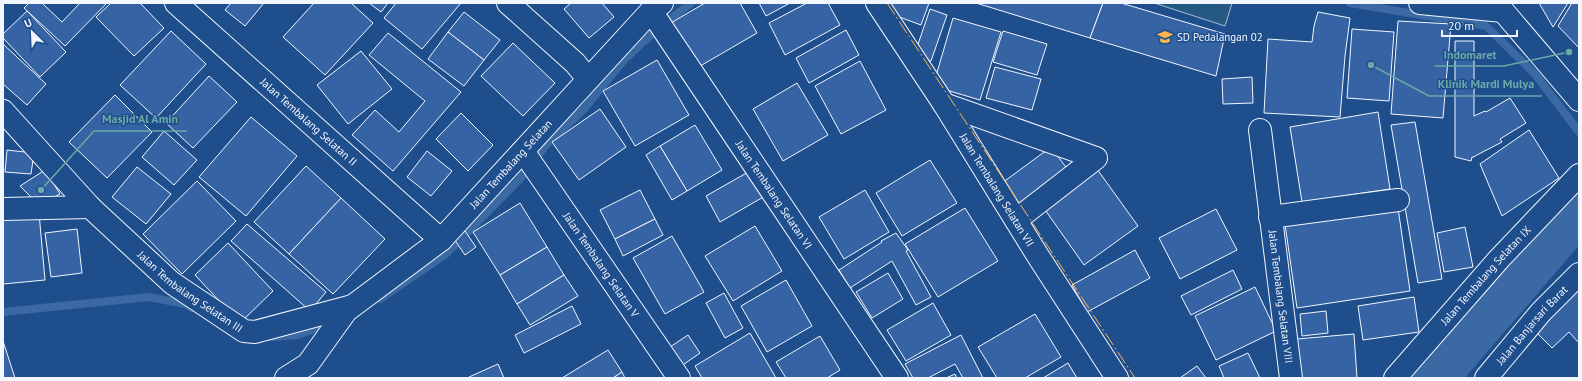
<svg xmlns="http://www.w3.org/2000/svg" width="1582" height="381" font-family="'PT Sans',sans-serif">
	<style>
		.grass { fill: #245a82; stroke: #a8bbd7 }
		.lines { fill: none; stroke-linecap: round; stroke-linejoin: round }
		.stream { stroke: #3b69a3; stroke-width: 8 }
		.river { stroke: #3b69a3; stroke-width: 45 }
		.building { fill: #3563a3; stroke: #f2f6ff }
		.street-casing { stroke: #f2f6ff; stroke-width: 24 }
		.secondary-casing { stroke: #f2f6ff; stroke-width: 24 }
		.street { stroke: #1f4e8c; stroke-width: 22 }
		.secondary { stroke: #1f4e8c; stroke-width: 22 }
		.power { stroke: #ffb74d; stroke-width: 1; stroke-dasharray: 14 3 2 3; stroke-linecap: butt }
		.labels { text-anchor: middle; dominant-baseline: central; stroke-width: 3; stroke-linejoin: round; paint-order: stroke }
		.poi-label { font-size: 11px; fill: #f2f6ff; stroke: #1f4e8c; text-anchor: start }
		.street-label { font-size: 11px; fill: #f2f6ff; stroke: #1f4e8c }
		.leader { fill: none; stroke: #6aa9a8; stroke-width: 1.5 }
		.callout-dot { fill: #6aa9a8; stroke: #1f4e8c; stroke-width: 1.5 }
		.callout-label { font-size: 12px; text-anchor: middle; font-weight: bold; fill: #6aa9a8; stroke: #1f4e8c; stroke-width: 3; stroke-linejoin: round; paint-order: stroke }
	</style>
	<rect width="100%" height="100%" fill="#1f4e8c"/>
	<!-- grass -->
	<path class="grass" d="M1154,3H1232L1225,26Z"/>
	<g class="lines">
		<!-- stream -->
		<g class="stream">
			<path d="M1350,3L1486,26L1535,74L1579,132"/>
			<path d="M380,299L446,254L520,179L546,145L584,109L624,60L655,31L691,3"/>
			<path d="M3,312L149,297L185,304L192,308"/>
			<path d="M272,337L298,335L332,322"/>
		</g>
		<!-- river -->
		<path class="river" d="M1435,378L1579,211"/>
	</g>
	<!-- building -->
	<g class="building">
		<path d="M29,3H42L62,22L80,3H107L65,46L24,8Z"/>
		<path d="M111,3H140L164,28L134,56L96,17Z"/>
		<path d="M231,3H264L245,26L225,10Z"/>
		<path d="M314,3H351L373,23L325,75L283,37Z"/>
		<path d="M369,3H388L381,12Z"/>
		<path d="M396,3H461L422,49L384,18Z"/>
		<path d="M571,3H602L614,17L589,38L564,9Z"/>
		<path d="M705,3H740L757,33L695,69L669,24Z"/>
		<path d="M759,3H790L766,16Z"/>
		<path d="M807,3H828L840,25L785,55L769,23Z"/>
		<path d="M885,3H929L921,25L883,11Z"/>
		<path d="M976,3H1103L1090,38Z"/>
		<path d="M1103,3H1121L1225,34L1216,76L1090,38Z"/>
		<path d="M1539,3H1568L1553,27Z"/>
		<path d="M1572,3H1579V48L1558,26Z"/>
		<path d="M930,9L947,15L931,61L914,56Z"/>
		<path d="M27,11L66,52L40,77L3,38V34Z"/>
		<path d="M464,12L500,40L484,60L448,32Z"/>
		<path d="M1318,12L1350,18L1345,56L1340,117L1264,113L1268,39L1312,42L1314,26Z"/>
		<path d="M953,18L1001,32L980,100L933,86Z"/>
		<path d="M1398,21L1451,24L1443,118L1391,114Z"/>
		<path d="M1352,29L1394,32L1389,101L1347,98Z"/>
		<path d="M846,30L859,55L809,83L796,58Z"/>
		<path d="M171,31L206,64L156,118L120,85Z"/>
		<path d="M1003,31L1047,44L1037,75L993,62Z"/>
		<path d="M448,32L484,60L464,86L428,59Z"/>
		<path d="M388,33L461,92L393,171L352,135L375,110L399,132L425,101L369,55Z"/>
		<path d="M1455,41H1474V116L1485,111L1486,112L1510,98L1526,123L1500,139L1502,142L1475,156L1474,157H1472L1471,161L1455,157Z"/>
		<path d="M513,43L555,83L523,116L481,76Z"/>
		<path d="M3,44L46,84L27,105L3,84Z"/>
		<path d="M361,51L392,89L348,124L317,85Z"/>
		<path d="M657,60L689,115L635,146L603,91Z"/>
		<path d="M860,61L886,110L841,134L815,86Z"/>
		<path d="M995,67L1041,79L1032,110L986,98Z"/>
		<path d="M209,76L237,102L193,148L166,123Z"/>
		<path d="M1252,77L1253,103L1223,104L1222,79Z"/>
		<path d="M797,83L828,135L783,161L753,109Z"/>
		<path d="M115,95L152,132L107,178L69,142Z"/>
		<path d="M600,109L626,147L579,180L552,142Z"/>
		<path d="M1378,112L1390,189L1302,202L1290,127Z"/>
		<path d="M461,113L493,145L468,171L436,139Z"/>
		<path d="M251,117L297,156L246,216L199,177Z"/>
		<path d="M1415,122L1442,279L1418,283L1391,125Z"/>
		<path d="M695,125L722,170L687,191L660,146Z"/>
		<path d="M1529,130L1559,178L1502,216L1480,164Z"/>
		<path d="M164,131L197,160L174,185L142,157Z"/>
		<path d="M660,146L687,191L672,200L646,155Z"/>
		<path d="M1051,147L1074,178L1025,214L1002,183Z"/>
		<path d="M7,150L34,153L31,174L5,172Z"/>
		<path d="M427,151L452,171L431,196L407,177Z"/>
		<path d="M930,160L957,203L902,236L876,193Z"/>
		<path d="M306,166L341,198L289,254L254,222Z"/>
		<path d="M137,167L171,194L146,224L112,197Z"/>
		<path d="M1097,169L1138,226L1084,265L1043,207Z"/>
		<path d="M45,170L60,194L39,205L20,186Z"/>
		<path d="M750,171L765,196L720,222L706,196Z"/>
		<path d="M197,181L236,221L182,274L143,234Z"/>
		<path d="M640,190L655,219L615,239L600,210Z"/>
		<path d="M865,190L889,232L844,259L819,217Z"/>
		<path d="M341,198L385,239L333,294L289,254Z"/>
		<path d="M520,203L547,247L500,275L473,232Z"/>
		<path d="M965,208L998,261L938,297L905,244Z"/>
		<path d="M1398,208L1410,291L1297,308L1285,224Z"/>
		<path d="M1216,209L1237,250L1180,279L1159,238Z"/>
		<path d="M39,213L45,280L3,284V216Z"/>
		<path d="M655,219L663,235L623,256L615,239Z"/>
		<path d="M247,224L326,292L310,311L231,241Z"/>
		<path d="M755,226L782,271L733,301L705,256Z"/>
		<path d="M1465,227L1473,267L1444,272L1437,233Z"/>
		<path d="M77,229L82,273L51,277L45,233Z"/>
		<path d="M465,231L476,247L465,255L454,239Z"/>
		<path d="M896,233L908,250L906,251L931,297L916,305L892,261L850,288L839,270L882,242L881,241Z"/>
		<path d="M672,236L704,292L665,314L633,258Z"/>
		<path d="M228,243L273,291L240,323L195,275Z"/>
		<path d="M547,247L564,275L517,304L500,275Z"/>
		<path d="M1135,250L1150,278L1087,312L1072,285Z"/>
		<path d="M1233,270L1242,289L1191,315L1181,296Z"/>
		<path d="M888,273L903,299L872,318L856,292Z"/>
		<path d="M564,275L578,296L530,325L517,304Z"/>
		<path d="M1579,279V343L1569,332L1552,348L1532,328Z"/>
		<path d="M786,280L812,326L767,352L741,306Z"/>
		<path d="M1255,287L1276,331L1216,360L1195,316Z"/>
		<path d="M724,293L743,328L725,338L706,303Z"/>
		<path d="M1414,297L1419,332L1363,340L1358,306Z"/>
		<path d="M933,303L951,335L906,361L887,330Z"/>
		<path d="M572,306L581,324L524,353L515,335Z"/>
		<path d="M1326,311L1328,333L1302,336L1300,314Z"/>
		<path d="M1035,314L1061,357L1025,378H997L978,347Z"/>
		<path d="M750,333L776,378H702L695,366Z"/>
		<path d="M1354,334L1357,378H1301L1297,339Z"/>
		<path d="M688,335L700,353L680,367L667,349Z"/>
		<path d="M961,335L983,378H963L955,364L928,378H913L905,364Z"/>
		<path d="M820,336L840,370L827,378H786L776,362Z"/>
		<path d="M3,341L15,378H3Z"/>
		<path d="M608,350L622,372L613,378H562Z"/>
		<path d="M1248,353L1260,378H1224L1219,366Z"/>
		<path d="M1068,363L1077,378H1043Z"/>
		<path d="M498,364L504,378H469V377Z"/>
		<path d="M1197,366L1206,378H1180Z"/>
		<path d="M622,372L625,378H613Z"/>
		<path d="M955,374L957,378H946Z"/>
	</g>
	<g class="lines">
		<!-- street casing -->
		<g class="street-casing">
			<g id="street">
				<path id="s1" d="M176,3L441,240"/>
				<path d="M508,3L575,63L588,79"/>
				<path id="s2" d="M877,3L944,104L1038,256L1117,378"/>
				<path id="s3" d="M651,11L897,378"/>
				<path d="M944,104L1096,158L1016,220"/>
				<path id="s4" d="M3,111L90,207L172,283L244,331L255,332L352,306"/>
				<path id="s5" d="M1260,130L1291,378"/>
				<path id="s6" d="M523,151L679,378"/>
				<path d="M3,209L90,207"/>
				<path d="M1270,217L1398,200"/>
				<path id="s7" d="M286,378L308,364L346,311L441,240L651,11L662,3"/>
				<path id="s8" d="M1395,378L1499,259L1579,175"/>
				<path id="s9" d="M1486,378L1541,312L1579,274"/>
			</g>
		</g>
		<!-- secondary casing -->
		<g class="secondary-casing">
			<g id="secondary">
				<path d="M1420,3L1503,11"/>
				<path d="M1503,11L1579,100"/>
			</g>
		</g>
		<!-- street -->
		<use href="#street" class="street"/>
		<!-- secondary -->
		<use href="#secondary" class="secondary"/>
		<!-- power -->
		<path class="power" d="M887,3L1135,378"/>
	</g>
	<!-- icons -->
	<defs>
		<g id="school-bare" transform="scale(1.2)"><path d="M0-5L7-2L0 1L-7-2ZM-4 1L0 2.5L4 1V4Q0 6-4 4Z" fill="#ffb74d" stroke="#1f4e8c" stroke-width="2.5" paint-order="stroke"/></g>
	</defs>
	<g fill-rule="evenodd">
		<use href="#school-bare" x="1165" y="37"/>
	</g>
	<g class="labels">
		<!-- poi labels -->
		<g class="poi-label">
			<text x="1177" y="37">SD Pedalangan 02</text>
		</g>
		<!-- street labels -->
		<g class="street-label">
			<text stroke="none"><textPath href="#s1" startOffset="178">Jalan Tembalang Selatan II</textPath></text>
			<text stroke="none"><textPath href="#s7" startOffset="313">Jalan Tembalang Selatan</textPath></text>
			<text stroke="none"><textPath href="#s2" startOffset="222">Jalan Tembalang Selatan VII</textPath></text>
			<text stroke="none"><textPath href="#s3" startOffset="221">Jalan Tembalang Selatan VI</textPath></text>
			<text stroke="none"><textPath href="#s6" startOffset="138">Jalan Tembalang Selatan V</textPath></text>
			<text stroke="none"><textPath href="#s8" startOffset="137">Jalan Tembalang Selatan IX</textPath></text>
			<text stroke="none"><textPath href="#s4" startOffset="261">Jalan Tembalang Selatan III</textPath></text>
			<text stroke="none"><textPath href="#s5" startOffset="168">Jalan Tembalang Selatan VIII</textPath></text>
			<text stroke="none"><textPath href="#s9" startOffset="70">Jalan Banjarsari Barat</textPath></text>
		</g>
	</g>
	<!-- callouts -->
	<path class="leader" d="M1569 52L1504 66H1435M1371 65L1429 96H1542M41 190L94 131H187"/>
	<g class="callout-dot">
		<circle cx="1569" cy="52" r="4"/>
		<circle cx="1371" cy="65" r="4"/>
		<circle cx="41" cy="190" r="4"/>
	</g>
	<g class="callout-label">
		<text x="1470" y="59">Indomaret</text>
		<text x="1486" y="88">Klinik Mardi Mulya</text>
		<text x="140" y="123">Masjid Al Amin</text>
	</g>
	<!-- border -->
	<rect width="1582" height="381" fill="none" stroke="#f2f6ff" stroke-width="8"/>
	<!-- north arrow -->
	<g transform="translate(32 32) rotate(336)" stroke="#1f4e8c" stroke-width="3" paint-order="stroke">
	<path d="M0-3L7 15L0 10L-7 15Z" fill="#f2f6ff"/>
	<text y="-6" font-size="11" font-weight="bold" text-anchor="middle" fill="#f2f6ff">U</text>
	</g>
	<!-- scale -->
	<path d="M1442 30v6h75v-6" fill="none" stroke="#f2f6ff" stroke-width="2"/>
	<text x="1448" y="30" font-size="12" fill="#f2f6ff" stroke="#1f4e8c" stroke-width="3" paint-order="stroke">20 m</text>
</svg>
